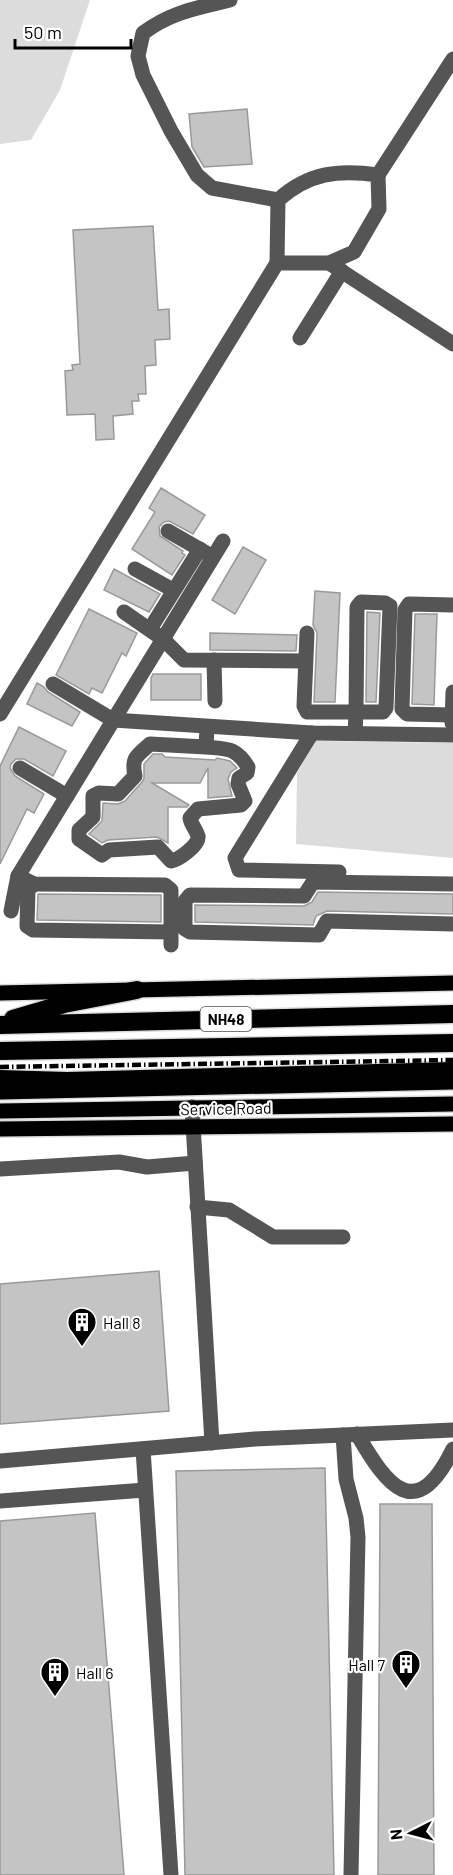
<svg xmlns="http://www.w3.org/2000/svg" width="453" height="1875" font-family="Barlow,sans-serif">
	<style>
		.green { fill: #dcdcdc }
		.building { fill: #c4c4c4; stroke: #999; stroke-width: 1.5 }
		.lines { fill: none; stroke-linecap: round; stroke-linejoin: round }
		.major-casing { stroke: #dbdbdb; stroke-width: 18 }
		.highway-casing { stroke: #dbdbdb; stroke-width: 21 }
		.minor { stroke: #555; stroke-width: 15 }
		.major { stroke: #000; stroke-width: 15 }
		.highway { stroke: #000; stroke-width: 18 }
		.rail { stroke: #000; stroke-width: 4.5; stroke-dasharray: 9 3 1.5 3; stroke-linecap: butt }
		.labels { text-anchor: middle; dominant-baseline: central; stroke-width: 4.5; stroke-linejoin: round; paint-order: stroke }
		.shield { fill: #fff; stroke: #4c4c4c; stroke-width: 1.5 }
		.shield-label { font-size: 15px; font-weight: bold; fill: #000 }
		.street-label { font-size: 16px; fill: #000; stroke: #fff }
		.poi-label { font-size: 16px; fill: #000; stroke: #fff; text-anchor: start }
	</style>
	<rect width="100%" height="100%" fill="#fff"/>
	<!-- green -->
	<g class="green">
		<path d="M0,0H90L60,90L31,140L0,144Z"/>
		<path d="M316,741L453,743V858L296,844L297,773Z"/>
	</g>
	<!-- building -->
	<g class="building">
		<path d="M247,109L252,164L204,167L192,147L189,114Z"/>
		<path d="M153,226L158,310L169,309L170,339L155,340L156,365L145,366L146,394H138L139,401H132L133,414L113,416L114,439L96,440L95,414L67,415L65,371L73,370L72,365L80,364L73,230Z"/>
		<path d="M161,488L205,515L193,534L169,521L164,522L159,527L160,536L183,551L182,553L185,555L172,575L132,549L155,512L149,508Z"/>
		<path d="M243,547L266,560L235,614L212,600Z"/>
		<path d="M114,569L160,594L149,612L104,590Z"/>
		<path d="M315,591L340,593L335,702H314L317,633L313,625Z"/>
		<path d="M89,609L137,633L126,656L122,653L102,693L92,688L89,694L56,675Z"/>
		<path d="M367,612L380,613L376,702H366Z"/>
		<path d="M415,614H437L434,705L412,704Z"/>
		<path d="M210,633L297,635L296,651L210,650Z"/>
		<path d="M153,674H201V700H151V678Z"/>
		<path d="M37,683L44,687L48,692L80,712L72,726L27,704Z"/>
		<path d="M19,727L66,751L53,776L24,759H16L11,764L10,768L15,776L44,794L34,813L27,809L0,864V766Z"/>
		<path d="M153,754H162L165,757L215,760L217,758L230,761L237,768L231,772L228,779L232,796L208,798V768L200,783H152L189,805L187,807H168V843L157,837L108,840L102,843L89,834L102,821L103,803L118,804L125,801L142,782L144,778V764Z"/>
		<path d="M318,892L453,894V914L327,911L316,916L313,925L195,922V905L304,906L312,902Z"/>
		<path d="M38,894L161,895V922L37,920Z"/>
		<path d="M159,1271L169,1411L0,1424V1284Z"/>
		<path d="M325,1468L334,1875H185L176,1471Z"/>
		<path d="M380,1504H432L434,1875H378Z"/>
		<path d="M95,1513L124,1875H0V1521Z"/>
	</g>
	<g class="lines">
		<!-- major casing -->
		<g class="major-casing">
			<g id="major">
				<path d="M0,993L453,983"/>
				<path d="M0,1092L453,1082"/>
				<path d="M0,1111L453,1104"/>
				<path d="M0,1129L453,1124"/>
			</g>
		</g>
		<!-- highway casing -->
		<g class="highway-casing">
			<g id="highway">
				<path d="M13,1019L64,1004L137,990"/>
				<path d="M0,1025L453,1014"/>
				<path d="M0,1051L453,1043"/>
				<path d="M0,1079L67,1081L453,1071"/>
			</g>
		</g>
		<!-- minor -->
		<g class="minor">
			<path d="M230,0C197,8 171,12 143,33L138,56L143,75L171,131L197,175L212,188L278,200"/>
			<path d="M378,175L453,59"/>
			<path d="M329,263L453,344"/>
			<path d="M300,338L342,271"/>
			<path d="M168,531L208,554"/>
			<path d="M135,569L173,590"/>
			<path d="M453,605L409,604L405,610L402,709L407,714L453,715"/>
			<path d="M124,612L163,639L184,660L305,661"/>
			<path d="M150,629L200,549"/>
			<path d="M307,633L304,706L307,712H383L386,708L390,606L385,603L361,602L357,607L356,713L355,733"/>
			<path d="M214,660L215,701"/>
			<path d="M53,684L113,720L312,733L453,735"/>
			<path d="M0,714L277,263L278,200C308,173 338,169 378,175L379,209L354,252L329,263H277"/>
			<path d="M452,723L453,692"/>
			<path d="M312,733L235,858L239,870L339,872"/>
			<path d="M206,747L150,744C137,756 131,757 135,776L118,794L99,793L93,796V817L79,830V839L102,855L109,850L158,847L171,861C178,860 200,845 198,836C196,829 191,825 190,818L198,809L241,805L245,801L238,784L239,778L247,773L248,767C236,747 227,749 206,747L207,727"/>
			<path d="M20,768L67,796"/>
			<path d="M18,876L34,884L165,885L171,890V945"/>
			<path d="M34,884L28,890L27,926L33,930L171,932"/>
			<path d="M453,884L313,882L304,896L190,895L185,901V929L190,932L319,935L327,921L453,924"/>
			<path d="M11,911L18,876L223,541"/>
			<path d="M192,1107L212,1443"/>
			<path d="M0,1169L119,1162L147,1167L195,1163"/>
			<path d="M197,1207L229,1210L273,1237H343"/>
			<path d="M357,1434C387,1486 416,1525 453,1449"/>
			<path d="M343,1435L346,1479L356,1518L358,1537L351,1875"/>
			<path d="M143,1449L171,1875"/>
			<path d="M0,1461L255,1439L453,1430"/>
			<path d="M0,1501L145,1490"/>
		</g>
		<!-- major -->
		<use href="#major" class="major"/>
		<!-- highway -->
		<use href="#highway" class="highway"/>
		<!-- rail -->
		<g class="rail">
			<path d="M0,1067L453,1060"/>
			<path d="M0,1078L453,1069"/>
		</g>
	</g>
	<!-- icons -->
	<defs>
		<g id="building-pin" transform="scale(1.5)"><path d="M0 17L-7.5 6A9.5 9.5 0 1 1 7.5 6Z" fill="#000" stroke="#fff"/><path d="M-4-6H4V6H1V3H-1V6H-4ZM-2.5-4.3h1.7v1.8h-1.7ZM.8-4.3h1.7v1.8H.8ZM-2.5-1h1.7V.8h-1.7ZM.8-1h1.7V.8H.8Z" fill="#fff"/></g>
	</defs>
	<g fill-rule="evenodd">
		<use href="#building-pin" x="82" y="1322"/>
		<use href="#building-pin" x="406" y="1664"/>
		<use href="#building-pin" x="55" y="1672"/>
	</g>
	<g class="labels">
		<!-- shield labels -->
		<rect class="shield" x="200.5" y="1007" width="51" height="24" rx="4.5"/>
		<g class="shield-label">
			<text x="226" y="1019">NH48</text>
		</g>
		<!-- street labels -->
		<g class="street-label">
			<text transform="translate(226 1108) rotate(-1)">Service Road</text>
		</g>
		<!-- poi labels -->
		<g class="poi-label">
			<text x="103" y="1322">Hall 8</text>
			<text x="385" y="1664" text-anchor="end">Hall 7</text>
			<text x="76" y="1672">Hall 6</text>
		</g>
	</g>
	<!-- north arrow -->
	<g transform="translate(411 1833) rotate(264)" stroke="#ffffff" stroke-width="4.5" paint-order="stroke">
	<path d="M0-4.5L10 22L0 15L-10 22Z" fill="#000000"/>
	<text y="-9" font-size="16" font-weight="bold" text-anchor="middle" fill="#000000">N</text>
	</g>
	<!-- scale -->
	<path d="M15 39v9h116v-9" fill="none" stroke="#000000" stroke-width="3"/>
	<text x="24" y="39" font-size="18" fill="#000000" stroke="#ffffff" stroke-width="4.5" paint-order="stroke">50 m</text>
</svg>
